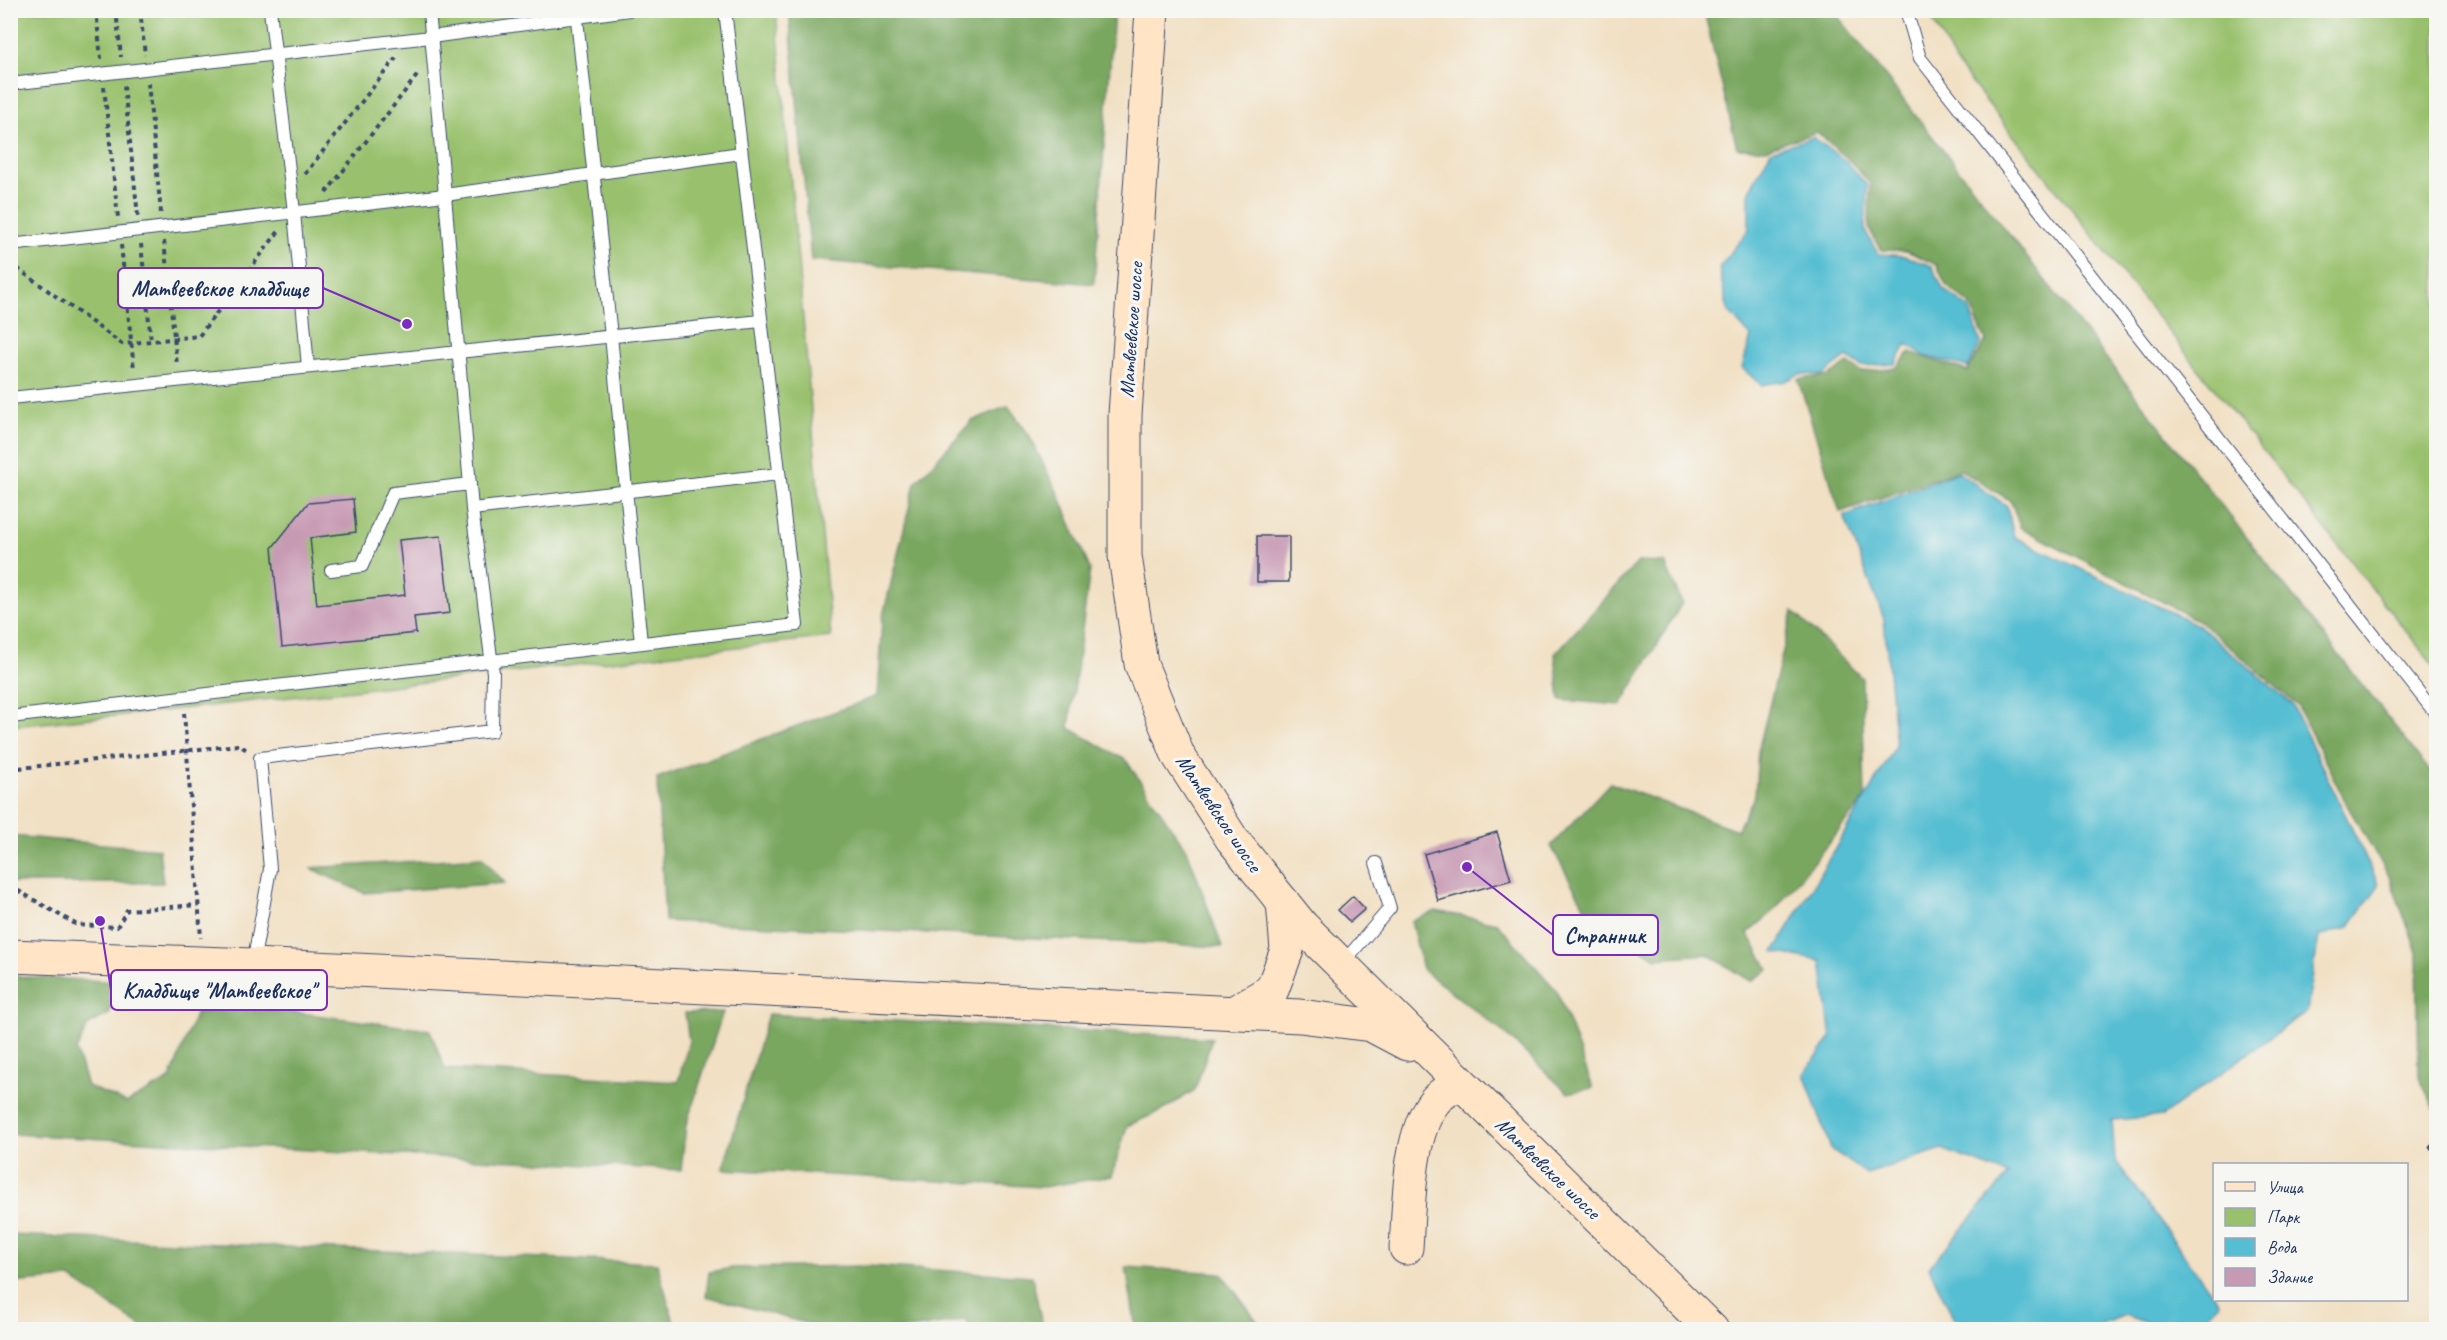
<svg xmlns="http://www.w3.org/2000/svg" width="2447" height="1340" font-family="Caveat,sans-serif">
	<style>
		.green { fill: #99c16d; stroke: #5a7866; stroke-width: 1.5 }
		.forest { fill: #7aa760; stroke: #4a6b5f; stroke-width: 1.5 }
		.water { fill: #55bed2; stroke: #387698; stroke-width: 1.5 }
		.building { fill: #c79ab4 }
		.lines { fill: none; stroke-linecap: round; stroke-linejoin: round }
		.lane-casing { stroke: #3b4a6d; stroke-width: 14 }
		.secondary-casing { stroke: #3b4a6d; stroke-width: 35 }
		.path { stroke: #3b4a6d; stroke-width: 4; stroke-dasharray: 4.5 4.5; stroke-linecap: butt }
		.lane { stroke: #fff; stroke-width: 12 }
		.secondary { stroke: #ffe4c6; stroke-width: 33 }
		.labels { text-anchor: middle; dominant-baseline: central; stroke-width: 6; stroke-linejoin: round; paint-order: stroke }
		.street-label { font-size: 21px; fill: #1b2f5e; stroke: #f6f6f2 }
		.leader { fill: none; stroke: #7b2cbf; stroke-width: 2 }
		.callout-dot { fill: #7b2cbf; stroke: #f6f6f2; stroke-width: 2 }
		.callout { fill: #f6f6f2; stroke: #7b2cbf; stroke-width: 2 }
		.callout-label { font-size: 22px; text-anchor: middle; font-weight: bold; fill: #1b2f5e }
	</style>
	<rect width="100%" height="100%" fill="#f6f6f2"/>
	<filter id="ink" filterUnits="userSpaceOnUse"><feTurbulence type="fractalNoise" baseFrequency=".0167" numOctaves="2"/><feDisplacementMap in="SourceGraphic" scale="12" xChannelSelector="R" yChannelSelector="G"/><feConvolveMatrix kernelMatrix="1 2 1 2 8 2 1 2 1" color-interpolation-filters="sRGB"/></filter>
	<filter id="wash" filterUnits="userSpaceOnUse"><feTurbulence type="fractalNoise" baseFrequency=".008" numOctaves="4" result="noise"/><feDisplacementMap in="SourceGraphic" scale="24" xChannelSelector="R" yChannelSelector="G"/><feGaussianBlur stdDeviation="1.35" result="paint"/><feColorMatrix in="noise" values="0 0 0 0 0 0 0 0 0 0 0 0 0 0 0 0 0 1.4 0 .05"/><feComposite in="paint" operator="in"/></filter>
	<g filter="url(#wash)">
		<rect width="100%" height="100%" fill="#f1e0c3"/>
		<!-- green -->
		<g class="green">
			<path d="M11,11H776L831,637C557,666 284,700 11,726Z"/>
			<path d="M1931,11H2436V669L1956,63L1933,21Z"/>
		</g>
		<!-- forest -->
		<g class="forest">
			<path d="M789,11H1114L1094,284L811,260Z"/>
			<path d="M1704,11H1834L2436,779V1111L2419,1078L2417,952L2389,876L2348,807L2297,705L2201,622L2020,527L2011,501L1961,470L1840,512L1798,379L1829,376L1848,363L1861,372L1896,368L1910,352L1967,371L1986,341L1970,304L1946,285L1937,265L1907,251L1882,250L1869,229L1870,183L1849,160L1817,132L1766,149L1737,148Z"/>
			<path d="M1008,406L1029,435L1059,495L1090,569L1069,728L1126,760L1188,852L1222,947L665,921L657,778L877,696L882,620L915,483L972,421Z"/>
			<path d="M1638,562L1665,563L1682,603L1621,705L1560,700L1555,654Z"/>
			<path d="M1793,611L1862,678L1865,798L1773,912L1748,933L1769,970L1751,981L1707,954L1657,958L1593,922L1551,846L1610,783L1737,830L1755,795L1758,751Z"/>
			<path d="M11,836L159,849L163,883H11Z"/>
			<path d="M482,857L505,883L364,893L310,868Z"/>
			<path d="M1436,911L1497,923L1557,991L1593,1088L1568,1093L1503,1032L1423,970L1411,921Z"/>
			<path d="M10,976L121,982L109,1014L88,1025L76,1051L87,1086L127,1103L170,1079L201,1000L430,1030L445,1069L678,1082L689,1041L685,1013L723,1012L686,1125L681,1170L11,1134Z"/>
			<path d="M768,1014L1212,1038L1195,1090L1163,1110L1127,1126L1112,1176L1043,1187L723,1169Z"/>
			<path d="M11,1235L657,1263L676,1329H145L70,1278L11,1283Z"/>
			<path d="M868,1266L1032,1276L1043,1329H970L967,1320L912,1329H827L706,1296L709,1272L733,1268Z"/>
			<path d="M1126,1267L1221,1273L1263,1329H1136Z"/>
		</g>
		<!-- water -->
		<g class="water">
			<path d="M1813,137L1844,160L1867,185L1865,230L1878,254L1905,256L1932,266L1943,289L1969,308L1981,343L1968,367L1925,356L1907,344L1895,364L1861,366L1847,357L1823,375L1799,374L1786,381L1761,385L1742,368L1751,337L1728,311L1719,268L1749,229V191L1771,151Z"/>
			<path d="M1958,472L2007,506L2014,537L2198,625L2292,704L2379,885L2349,927L2319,936L2307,1011L2162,1116L2112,1120L2115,1160L2219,1303L2194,1329H2163L2125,1315L2090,1329H1959L1929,1267L2008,1175L1942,1149L1867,1174L1831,1149L1804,1074L1831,1038L1821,961L1774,952L1896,746L1884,619L1844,516Z"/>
		</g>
		<g id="blocks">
			<!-- building -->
			<g class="building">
				<path d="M353,499L356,532L310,538L317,605L405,595L399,540L441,536L450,613L414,617L416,633L282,647L272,548L308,503Z"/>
				<rect x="1257" y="536" width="32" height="46"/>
				<path d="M1497,832L1511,880L1438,901L1424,854Z"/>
				<path d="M1353,896L1365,909L1350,922L1338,910Z"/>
			</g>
		</g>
	</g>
	<g filter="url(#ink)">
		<use href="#blocks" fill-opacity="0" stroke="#3b4a6d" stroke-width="1.5"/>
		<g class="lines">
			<!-- lane casing -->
			<g class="lane-casing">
				<g id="lane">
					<path d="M270,10L294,212L308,367"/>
					<path d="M576,10L611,336L641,643"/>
					<path d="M1906,10L1920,58L2436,714"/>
					<path d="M10,84L431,37L629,10"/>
					<path d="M10,245L445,195L741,153"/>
					<path d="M10,398L761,321"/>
					<path d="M472,509L779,474"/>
					<path d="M331,570L362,566L393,493L470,484"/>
					<path d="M10,717L797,625L725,10"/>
					<path d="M253,964L270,869L260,758L492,731L493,673L472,509L429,10"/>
					<path d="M1342,964L1390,908L1376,863"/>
				</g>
			</g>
			<!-- secondary casing -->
			<g class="secondary-casing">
				<g id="secondary">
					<path d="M1152,10L1125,415V556L1141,664L1178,755L1232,839L1302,926L1712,1330"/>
					<path d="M10,956L253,965L1300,1016L1371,1025L1407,1044"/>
					<path d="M1233,1013L1272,990L1287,950L1283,902"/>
					<path d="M1406,1248C1409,1207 1408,1135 1434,1102C1440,1094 1451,1088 1459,1082"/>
				</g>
			</g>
			<!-- path -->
			<g class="path">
				<path d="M96,10L101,59"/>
				<path d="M116,10L121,57"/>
				<path d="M140,10L145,55"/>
				<path d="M148,83L161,213"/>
				<path d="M124,86L138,216"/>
				<path d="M104,87L118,217"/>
				<path d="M305,174L396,58"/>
				<path d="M326,193L419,73"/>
				<path d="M164,241L177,365"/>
				<path d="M141,244L151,341"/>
				<path d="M121,245L134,369"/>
				<path d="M10,263L122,344L199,336L279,231"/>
				<path d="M184,713L201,938"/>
				<path d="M10,769L239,745L247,750"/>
				<path d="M10,886L77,925L117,927L127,910L199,905"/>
				<path d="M2430,1145L2436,1155"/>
			</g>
			<!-- lane -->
			<use href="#lane" class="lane"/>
			<!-- secondary -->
			<use href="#secondary" class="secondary"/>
		</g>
	</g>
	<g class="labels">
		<!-- street labels -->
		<g class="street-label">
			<text transform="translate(1131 330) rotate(-86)">Матвеевское шоссе</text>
			<text transform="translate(1219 813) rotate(56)">Матвеевское шоссе</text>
			<text transform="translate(1548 1168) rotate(44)">Матвеевское шоссе</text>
		</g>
	</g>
	<!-- callouts -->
	<path class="leader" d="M407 324L323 288M1467 867L1553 935M100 921L111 990"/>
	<g class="callout-dot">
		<circle cx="407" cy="324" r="6"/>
		<circle cx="1467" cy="867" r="6"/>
		<circle cx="100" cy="921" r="6"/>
	</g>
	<g class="callout">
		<rect x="118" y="268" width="205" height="40" rx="6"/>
		<rect x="1553" y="915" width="105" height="40" rx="6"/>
		<rect x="111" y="970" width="216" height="40" rx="6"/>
	</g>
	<g class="callout-label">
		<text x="220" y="296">Матвеевское кладбище</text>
		<text x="1605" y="943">Странник</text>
		<text x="219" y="998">Кладбище "Матвеевское"</text>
	</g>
	<!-- margin -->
	<rect width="2447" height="1340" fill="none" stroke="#f6f6f2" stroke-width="36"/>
	<!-- legend -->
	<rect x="2213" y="1163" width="195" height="138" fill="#f6f6f2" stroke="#9ea6b7" stroke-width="1.5"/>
	<rect x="2225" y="1182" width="30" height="9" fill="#ffe4c6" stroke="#9ea6b7" stroke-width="1.5"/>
	<text x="2267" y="1193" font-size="18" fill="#1b2f5e">Улица</text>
	<rect x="2225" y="1208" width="30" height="18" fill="#99c16d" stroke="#9ea6b7" stroke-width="1.5"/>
	<text x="2267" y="1223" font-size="18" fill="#1b2f5e">Парк</text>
	<rect x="2225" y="1238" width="30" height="18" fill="#55bed2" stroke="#9ea6b7" stroke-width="1.5"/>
	<text x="2267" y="1253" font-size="18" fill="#1b2f5e">Вода</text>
	<rect x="2225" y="1268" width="30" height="18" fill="#c79ab4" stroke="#9ea6b7" stroke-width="1.5"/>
	<text x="2267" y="1283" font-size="18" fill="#1b2f5e">Здание</text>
</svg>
